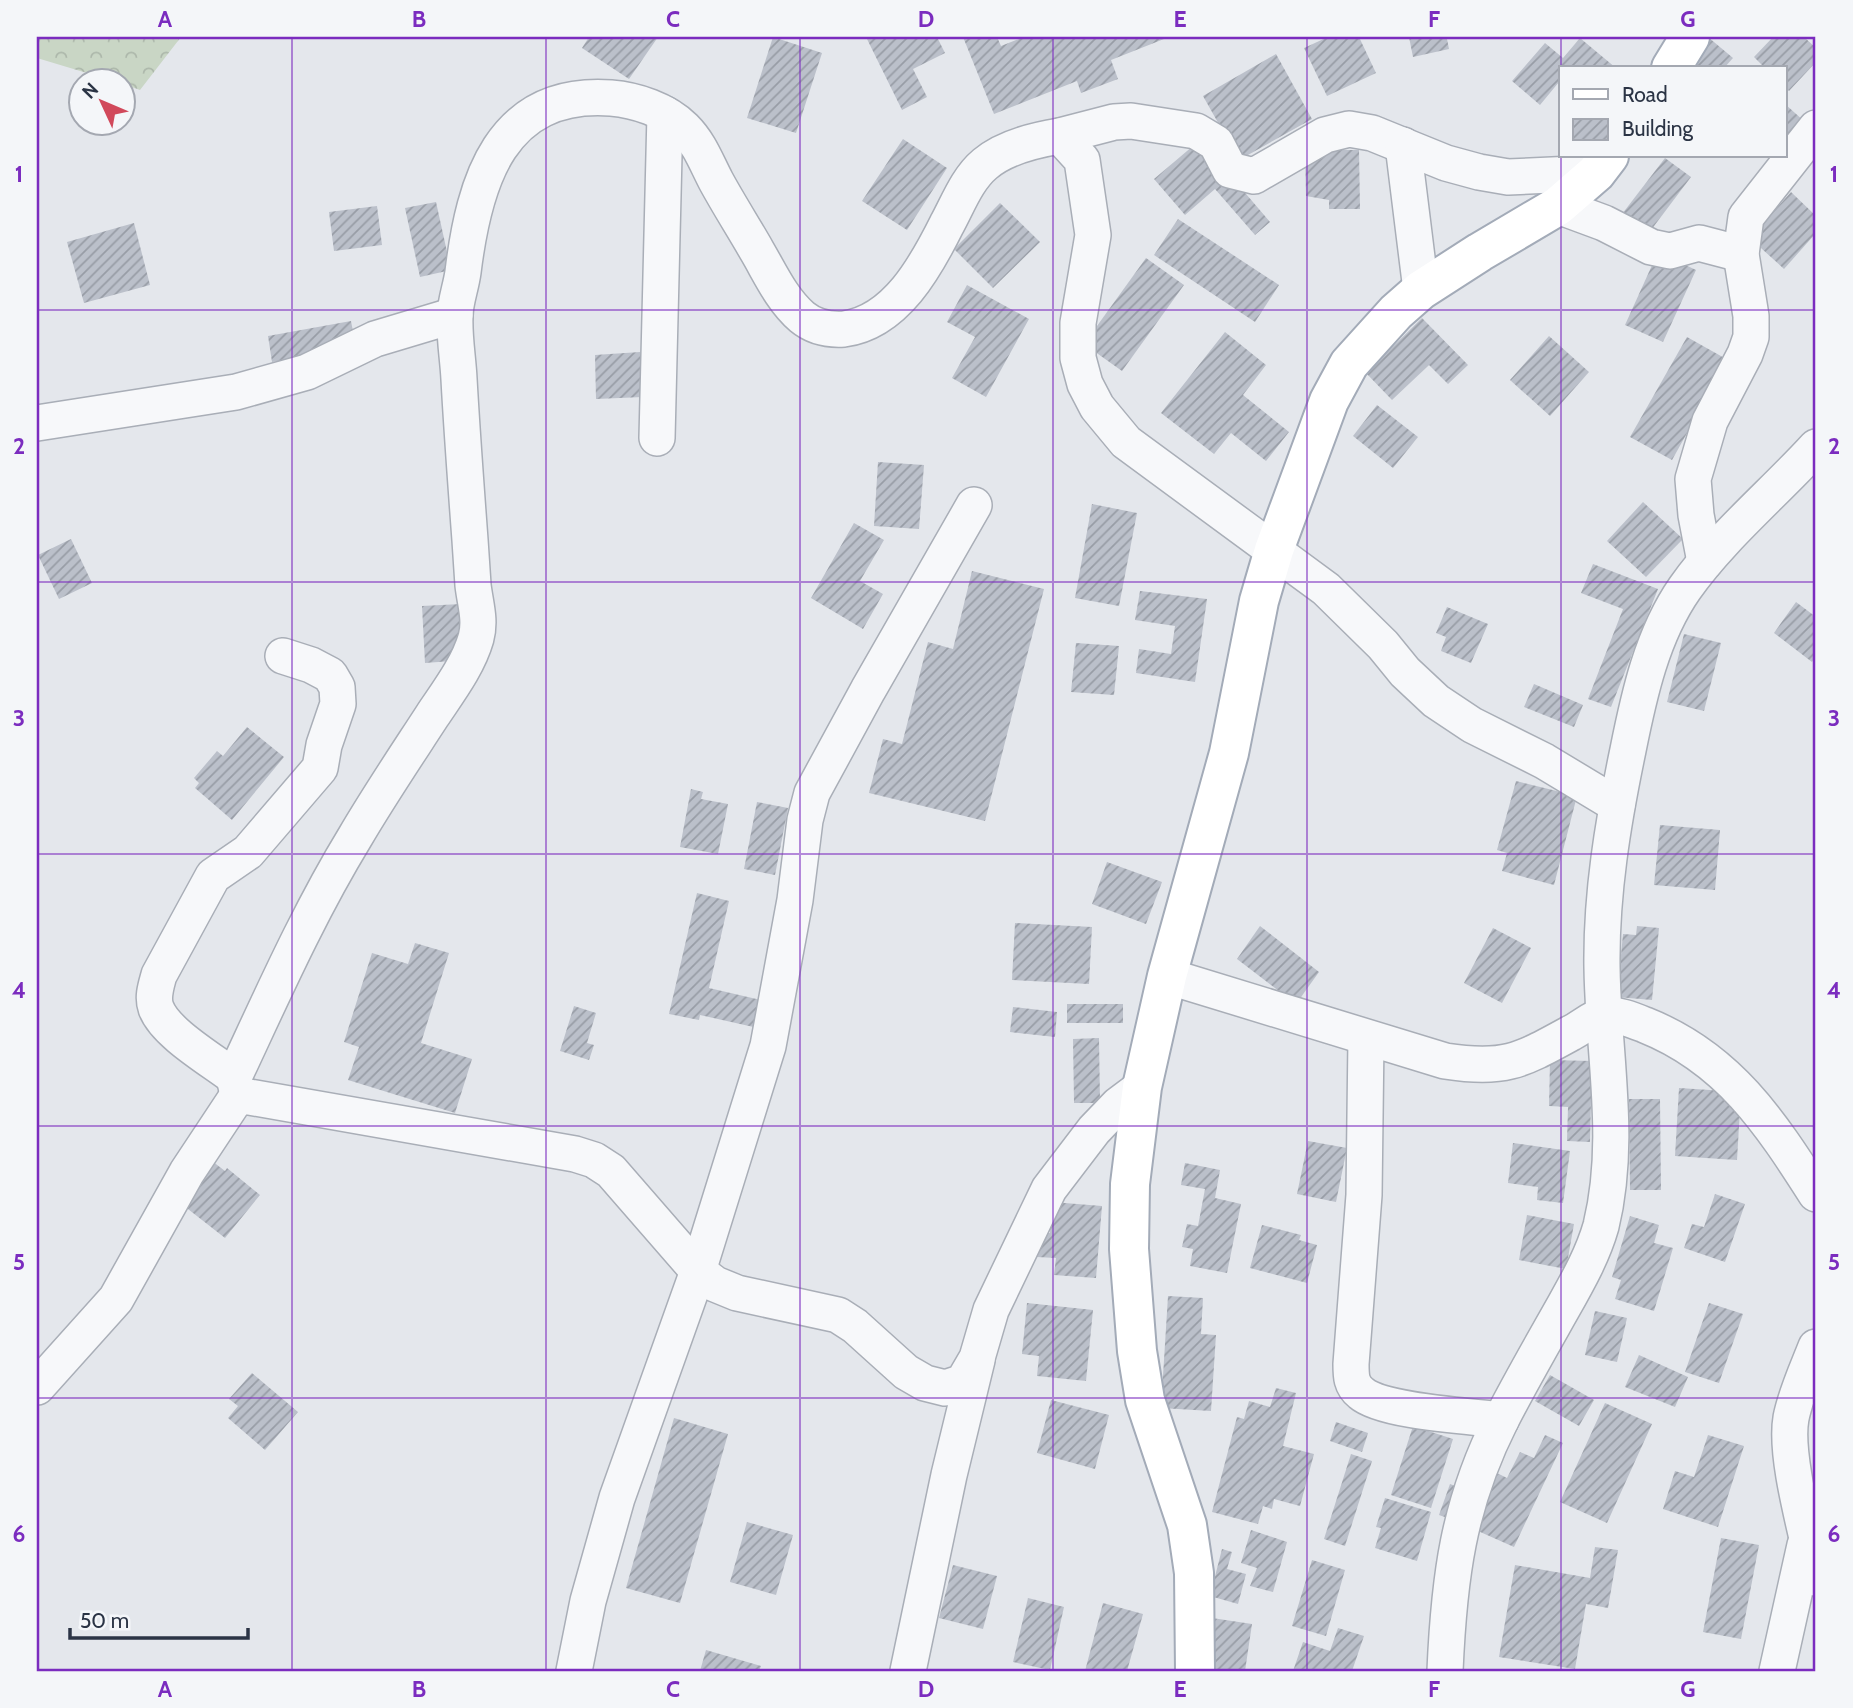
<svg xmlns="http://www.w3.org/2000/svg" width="1853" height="1708" font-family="Cabin,sans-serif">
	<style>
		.forest { fill: url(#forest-crowns) }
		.building { fill: url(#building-hatch) }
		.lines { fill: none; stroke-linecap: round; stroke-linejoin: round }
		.minor-casing { stroke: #a9aeb7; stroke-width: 38 }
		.major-casing { stroke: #a3abb8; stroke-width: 42 }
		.minor { stroke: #f7f8fa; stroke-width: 35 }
		.major { stroke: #fff; stroke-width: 38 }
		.grid { fill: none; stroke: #7b2cbf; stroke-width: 2; stroke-opacity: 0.55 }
		.neatline { fill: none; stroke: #7b2cbf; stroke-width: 2.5 }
		.grid-label { font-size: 23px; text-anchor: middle; font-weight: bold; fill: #7b2cbf }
	</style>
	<defs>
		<pattern id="forest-crowns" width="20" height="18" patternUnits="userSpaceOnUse" patternTransform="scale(1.75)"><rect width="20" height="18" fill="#c9d6c5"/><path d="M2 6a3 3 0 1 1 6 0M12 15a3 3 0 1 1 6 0" fill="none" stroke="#adb8ab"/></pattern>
		<pattern id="building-hatch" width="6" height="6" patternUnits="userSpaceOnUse" patternTransform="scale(1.75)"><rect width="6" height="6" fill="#bbc0ca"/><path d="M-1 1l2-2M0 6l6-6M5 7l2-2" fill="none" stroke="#989da6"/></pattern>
	</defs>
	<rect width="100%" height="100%" fill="#e4e7ec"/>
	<!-- forest -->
	<path class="forest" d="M37,37H181L140,90L123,84L122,80H110L37,58Z"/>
	<!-- building -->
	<g class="building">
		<path d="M589,37H658L629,79L582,48Z"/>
		<path d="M773,37L822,53L796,133L747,118Z"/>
		<path d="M866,37H937L945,53L913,69L927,97L902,110Z"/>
		<path d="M963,37H997L1001,46L1024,37H1169L1111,60L1118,79L1081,93L1077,81L994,114Z"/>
		<path d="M1328,37H1359L1376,73L1327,96L1304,48Z"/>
		<path d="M1409,37H1453L1454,38L1447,39L1449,49L1413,57Z"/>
		<path d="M1708,37L1733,58L1724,68H1682Z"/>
		<path d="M1773,37H1804L1816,48V62L1789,91L1785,87V68H1765L1754,57Z"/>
		<path d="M1580,38L1616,68H1561V83L1559,82L1540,105L1512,81L1545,43L1563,58Z"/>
		<path d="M1276,54L1312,119L1239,160L1203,96Z"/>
		<path d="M1785,104L1805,122L1785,145Z"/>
		<path d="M903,139L947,168L907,230L862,201Z"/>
		<path d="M1200,140L1270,222L1255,235L1215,189L1185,215L1154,179Z"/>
		<path d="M1305,150H1359L1360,209H1329V200L1306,196Z"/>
		<path d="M1665,158L1691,177L1645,238L1619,218Z"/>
		<path d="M1791,192L1816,216V233L1784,269L1750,238Z"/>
		<path d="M436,202L451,270L420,277L405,208Z"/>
		<path d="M1000,203L1040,242L993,288L954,249Z"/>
		<path d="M377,206L382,245L334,251L329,212Z"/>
		<path d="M1178,219L1279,285L1255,322L1154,255Z"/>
		<path d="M134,223L150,285L84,303L67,242Z"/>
		<path d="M1658,252L1696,270L1663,342L1625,325Z"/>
		<path d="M1146,258L1184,285L1122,371L1084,344Z"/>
		<path d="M967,285L1029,319L986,397L952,378L975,337L947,322Z"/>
		<path d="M1422,318L1468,365L1448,384L1429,365L1392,400L1366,373Z"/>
		<path d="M351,321L356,347L272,362L268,336Z"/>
		<path d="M1225,332L1266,365L1243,395L1289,432L1266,461L1231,433L1214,454L1161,413Z"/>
		<path d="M1549,336L1589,372L1550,416L1510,380Z"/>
		<path d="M1687,337L1728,360L1672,460L1630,437Z"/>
		<path d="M640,352L643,397L596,399L595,355Z"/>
		<path d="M1377,405L1418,437L1393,468L1353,436Z"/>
		<path d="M878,462L924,465L919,529L874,526Z"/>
		<path d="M1643,502L1683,539L1646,577L1607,541Z"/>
		<path d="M1092,504L1137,513L1119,606L1075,598Z"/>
		<path d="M854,523L884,540L860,581L883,594L863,629L811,598Z"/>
		<path d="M71,539L92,583L59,599L38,555Z"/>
		<path d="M1593,564L1658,589L1611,707L1588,699L1623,609L1581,593Z"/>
		<path d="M972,571L1044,589L985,821L869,793L883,739L902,744L928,642L953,649Z"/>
		<path d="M1140,591L1207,599L1195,682L1136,673L1139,649L1171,654L1175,626L1135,620Z"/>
		<path d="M1796,602L1816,617V656L1812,662L1774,633Z"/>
		<path d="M461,604L465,660L425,663L422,606Z"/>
		<path d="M1447,607L1488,624L1471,663L1441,651L1446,637L1436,633Z"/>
		<path d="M1684,634L1721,643L1704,711L1667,702Z"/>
		<path d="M1076,643L1119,646L1114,695L1071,692Z"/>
		<path d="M1534,684L1583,705L1574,727L1524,707Z"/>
		<path d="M247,727L284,757L232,820L195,788L199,783L194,778L217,751L223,756Z"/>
		<path d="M1516,781L1577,796L1554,885L1502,871L1507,853L1497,850Z"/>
		<path d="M691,789L703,792L701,799L728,804L718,854L680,847Z"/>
		<path d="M757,802L788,808L775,875L744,869Z"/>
		<path d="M1660,825L1720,830L1715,890L1654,885Z"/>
		<path d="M1107,862L1162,882L1146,924L1092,904Z"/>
		<path d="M697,893L729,901L709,988L765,1001L758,1028L700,1015L699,1020L669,1014Z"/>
		<path d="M1015,923L1092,927L1089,984L1012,980Z"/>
		<path d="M1260,926L1319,972L1296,1004L1237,959Z"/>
		<path d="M1637,926L1659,928L1652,1000L1617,997L1623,934L1636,935Z"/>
		<path d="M1493,928L1531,948L1502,1003L1464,983Z"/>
		<path d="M415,943L449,953L421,1043L472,1059L455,1113L348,1080L359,1047L344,1042L372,953L408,964Z"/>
		<rect x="1067" y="1004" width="56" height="19"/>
		<path d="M574,1006L596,1013L587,1043L594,1045L589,1060L560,1051Z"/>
		<path d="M1013,1007L1057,1012L1055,1037L1010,1032Z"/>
		<path d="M1099,1038L1100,1103H1074L1073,1039Z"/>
		<path d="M1550,1060L1592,1061L1590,1142L1567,1141L1568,1107L1549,1106Z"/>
		<path d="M1679,1088L1741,1092L1737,1160L1675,1156Z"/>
		<path d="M1629,1099H1660L1661,1190H1630Z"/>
		<path d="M1308,1141L1347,1148L1336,1202L1297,1194Z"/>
		<path d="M1513,1143L1570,1151L1563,1203L1537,1200L1538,1187L1508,1183Z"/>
		<path d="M212,1161L225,1171L227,1168L260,1195L225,1238L179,1202Z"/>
		<path d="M1185,1163L1220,1170L1215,1198L1241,1204L1227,1273L1190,1266L1193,1249L1182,1247L1187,1224L1198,1226L1205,1189L1181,1185Z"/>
		<path d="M1715,1194L1745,1204L1725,1262L1684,1248L1692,1224L1704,1227Z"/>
		<path d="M1052,1202L1102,1206L1096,1278L1054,1275L1056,1258L1037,1257L1039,1232L1050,1233Z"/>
		<path d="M1527,1215L1574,1224L1566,1269L1519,1260Z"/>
		<path d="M1630,1216L1659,1225L1654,1243L1673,1248L1654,1311L1615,1299L1621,1280L1612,1277Z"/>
		<path d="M1262,1225L1301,1235L1299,1240L1317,1245L1307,1283L1250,1268Z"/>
		<path d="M1168,1296L1203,1298L1201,1334L1216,1335L1211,1411L1161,1408Z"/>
		<path d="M1027,1303L1093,1310L1086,1381L1037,1376L1039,1356L1022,1354Z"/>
		<path d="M1709,1303L1743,1314L1719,1383L1685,1372Z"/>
		<path d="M1595,1311L1627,1318L1617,1362L1585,1355Z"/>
		<path d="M1639,1355L1688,1377L1675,1407L1625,1387Z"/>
		<path d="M252,1373L298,1412L265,1450L228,1418L238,1406L229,1399Z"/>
		<path d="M1550,1375L1594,1400L1579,1426L1535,1401Z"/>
		<path d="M1276,1388L1296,1393L1283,1446L1314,1454L1300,1506L1274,1499L1272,1509L1263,1506L1258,1524L1212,1512L1237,1417L1244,1419L1249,1401L1270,1407Z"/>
		<path d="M1051,1400L1109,1415L1095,1469L1037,1453Z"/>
		<path d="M1605,1403L1652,1424L1607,1523L1560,1502Z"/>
		<path d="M674,1418L728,1434L680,1603L626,1588Z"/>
		<path d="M1336,1422L1368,1433L1362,1452L1330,1441Z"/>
		<path d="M1413,1426L1453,1439L1431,1508L1391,1495Z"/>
		<path d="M1545,1435L1563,1443L1514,1547L1469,1527L1495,1472L1507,1478L1520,1452L1534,1458Z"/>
		<path d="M1708,1435L1744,1446L1718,1527L1663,1509L1675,1471L1694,1477Z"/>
		<path d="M1351,1454L1372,1461L1345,1546L1324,1539Z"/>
		<path d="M1450,1484L1466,1490L1456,1521L1439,1515Z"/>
		<path d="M1385,1498L1431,1512L1417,1561L1375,1548L1381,1528L1376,1527Z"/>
		<path d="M747,1522L793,1535L776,1595L730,1582Z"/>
		<path d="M1251,1530L1287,1542L1273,1592L1250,1586L1257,1568L1241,1563Z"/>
		<path d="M1721,1538L1759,1545L1741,1639L1703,1632Z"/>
		<path d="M1595,1547L1618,1550L1608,1608L1586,1604L1575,1669L1499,1657L1515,1565L1590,1578Z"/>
		<path d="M1222,1549L1232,1552L1227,1569L1246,1574L1238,1604L1210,1596Z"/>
		<path d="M1312,1560L1345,1570L1326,1636L1292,1626Z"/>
		<path d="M953,1565L997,1576L983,1629L939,1618Z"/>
		<path d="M1028,1598L1064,1607L1050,1670L1013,1662Z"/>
		<path d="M1103,1603L1143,1614L1127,1671H1085Z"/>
		<path d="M1212,1618L1252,1624L1245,1671H1204Z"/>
		<path d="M1338,1628L1364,1636L1352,1671H1293L1303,1642L1330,1651Z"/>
		<path d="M706,1650L761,1666L759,1671H700Z"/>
	</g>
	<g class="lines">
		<!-- minor casing -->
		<g class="minor-casing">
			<g id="minor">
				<path d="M1060,136L1114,122L1131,121L1196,131L1216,143L1230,170L1254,176L1325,135L1349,129L1372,133L1446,163L1479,172L1508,177L1596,173"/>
				<path d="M1403,145L1421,290"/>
				<path d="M1558,206L1604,223L1651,247L1670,251L1699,243L1741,254"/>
				<path d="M37,423L236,392L307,372L375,339L455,315"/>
				<path d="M657,438L665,114"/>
				<path d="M1705,562L1696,515L1693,479L1710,421L1745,354L1751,337V316L1741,254L1746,217L1816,128"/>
				<path d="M1167,976L1445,1061C1505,1070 1520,1061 1571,1033C1581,1028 1594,1017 1604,1015C1616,1013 1635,1021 1645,1025C1728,1058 1770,1122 1816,1194"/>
				<path d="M1366,1038L1364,1195L1351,1364C1351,1376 1351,1385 1361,1393C1383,1412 1470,1416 1501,1420"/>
				<path d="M234,1077C212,1060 165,1033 156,1008C152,997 156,986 159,975L213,876L248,852L320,768L324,745L338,704L337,687L330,675L311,665L283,656"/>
				<path d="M238,1095L234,1077C272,996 308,914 355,837C379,796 406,756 432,716C448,692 468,666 476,638C481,620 475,603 473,585C472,570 471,555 470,540C466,486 462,433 459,379C458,358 454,337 455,316C455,302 461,287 463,272C474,182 500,90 611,98C636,100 666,110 684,128C700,144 706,162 716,181C729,205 744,228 757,251C770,273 782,300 802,317C814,327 829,330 844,329C896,322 926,266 947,224C958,204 967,179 985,164C1005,147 1035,140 1060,136L1082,160L1093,235L1078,323V358L1085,384L1097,407L1126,442L1326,589L1383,645L1405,672L1436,701L1472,725L1544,761L1617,805"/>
				<path d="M1816,1347C1807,1370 1796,1393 1791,1418C1784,1457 1808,1537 1816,1578"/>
				<path d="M37,1387L116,1299L187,1172L238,1095L575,1154L594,1160L611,1171L698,1271L715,1284L737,1293L838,1315L855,1326L906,1372L925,1383L945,1388L963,1382L977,1358L991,1310L1049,1189L1094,1130L1118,1105L1142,1087"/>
				<path d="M574,1671L588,1601L617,1498L698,1271L768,1046L795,900L805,820L812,793L868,690L974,505"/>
				<path d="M908,1671L949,1475L977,1360"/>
				<path d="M1445,1671C1449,1578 1458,1505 1501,1420C1521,1381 1543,1343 1565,1304C1579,1279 1593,1254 1601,1226C1622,1140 1603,1054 1602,967C1601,894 1613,822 1628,750C1639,695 1652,635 1685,588C1720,538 1775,492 1816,447"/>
				<path d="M1777,1671L1805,1545"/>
			</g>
		</g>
		<!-- major casing -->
		<g class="major-casing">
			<g id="major">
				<path d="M1671,68L1690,37"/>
				<path d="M1195,1671L1194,1573L1187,1525L1145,1400L1137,1351L1129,1249L1130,1184L1142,1087L1167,976L1229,753L1259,601L1274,550L1329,401L1349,364L1396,312L1421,290L1480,252L1558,206L1596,173L1609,156"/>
			</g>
		</g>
		<!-- minor -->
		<use href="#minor" class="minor"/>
		<!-- major -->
		<use href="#major" class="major"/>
	</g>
	<!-- grid -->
	<path class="grid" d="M292,37V1671M546,37V1671M800,37V1671M1053,37V1671M1307,37V1671M1561,37V68M1561,156V1671M37,310H1816M37,582H1816M37,854H1816M37,1126H1816M37,1398H1816"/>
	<!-- border -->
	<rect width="1853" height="1708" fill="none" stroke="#f4f6f9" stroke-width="77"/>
	<!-- legend -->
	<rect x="1559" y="66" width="228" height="91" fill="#f4f6f9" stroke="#a4a8b1" stroke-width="2"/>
	<rect x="1573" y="89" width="35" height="10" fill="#ffffff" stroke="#a4a8b1" stroke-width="2"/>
	<text x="1622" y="102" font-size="21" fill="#2b3445">Road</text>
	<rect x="1573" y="119" width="35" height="21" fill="url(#building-hatch)" stroke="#a4a8b1" stroke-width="2"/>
	<text x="1622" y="136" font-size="21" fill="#2b3445">Building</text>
	<!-- north arrow -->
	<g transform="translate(102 102) rotate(314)"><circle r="33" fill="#f4f6f9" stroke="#a4a8b1" stroke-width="2"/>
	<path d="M0-5L12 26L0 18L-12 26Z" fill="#d1495b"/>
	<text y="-10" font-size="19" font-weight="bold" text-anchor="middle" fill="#2b3445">N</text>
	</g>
	<!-- scale -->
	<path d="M70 1628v10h178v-10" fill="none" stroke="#2b3445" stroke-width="3.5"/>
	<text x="80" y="1628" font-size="21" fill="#2b3445" stroke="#f4f6f9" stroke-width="5" paint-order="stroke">50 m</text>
	<rect x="38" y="38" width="1776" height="1632" class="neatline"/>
	<g class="grid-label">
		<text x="165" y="27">A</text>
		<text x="419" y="27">B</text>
		<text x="673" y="27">C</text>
		<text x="926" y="27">D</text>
		<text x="1180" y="27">E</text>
		<text x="1434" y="27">F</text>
		<text x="1688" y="27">G</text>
		<text x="19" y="182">1</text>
		<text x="1834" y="182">1</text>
		<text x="19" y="454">2</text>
		<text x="1834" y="454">2</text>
		<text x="19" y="726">3</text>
		<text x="1834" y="726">3</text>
		<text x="19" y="998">4</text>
		<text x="1834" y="998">4</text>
		<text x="19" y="1270">5</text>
		<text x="1834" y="1270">5</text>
		<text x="19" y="1542">6</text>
		<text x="1834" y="1542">6</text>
		<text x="165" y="1697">A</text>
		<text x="419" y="1697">B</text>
		<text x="673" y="1697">C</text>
		<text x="926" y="1697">D</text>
		<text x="1180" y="1697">E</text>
		<text x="1434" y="1697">F</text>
		<text x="1688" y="1697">G</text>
	</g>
</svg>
